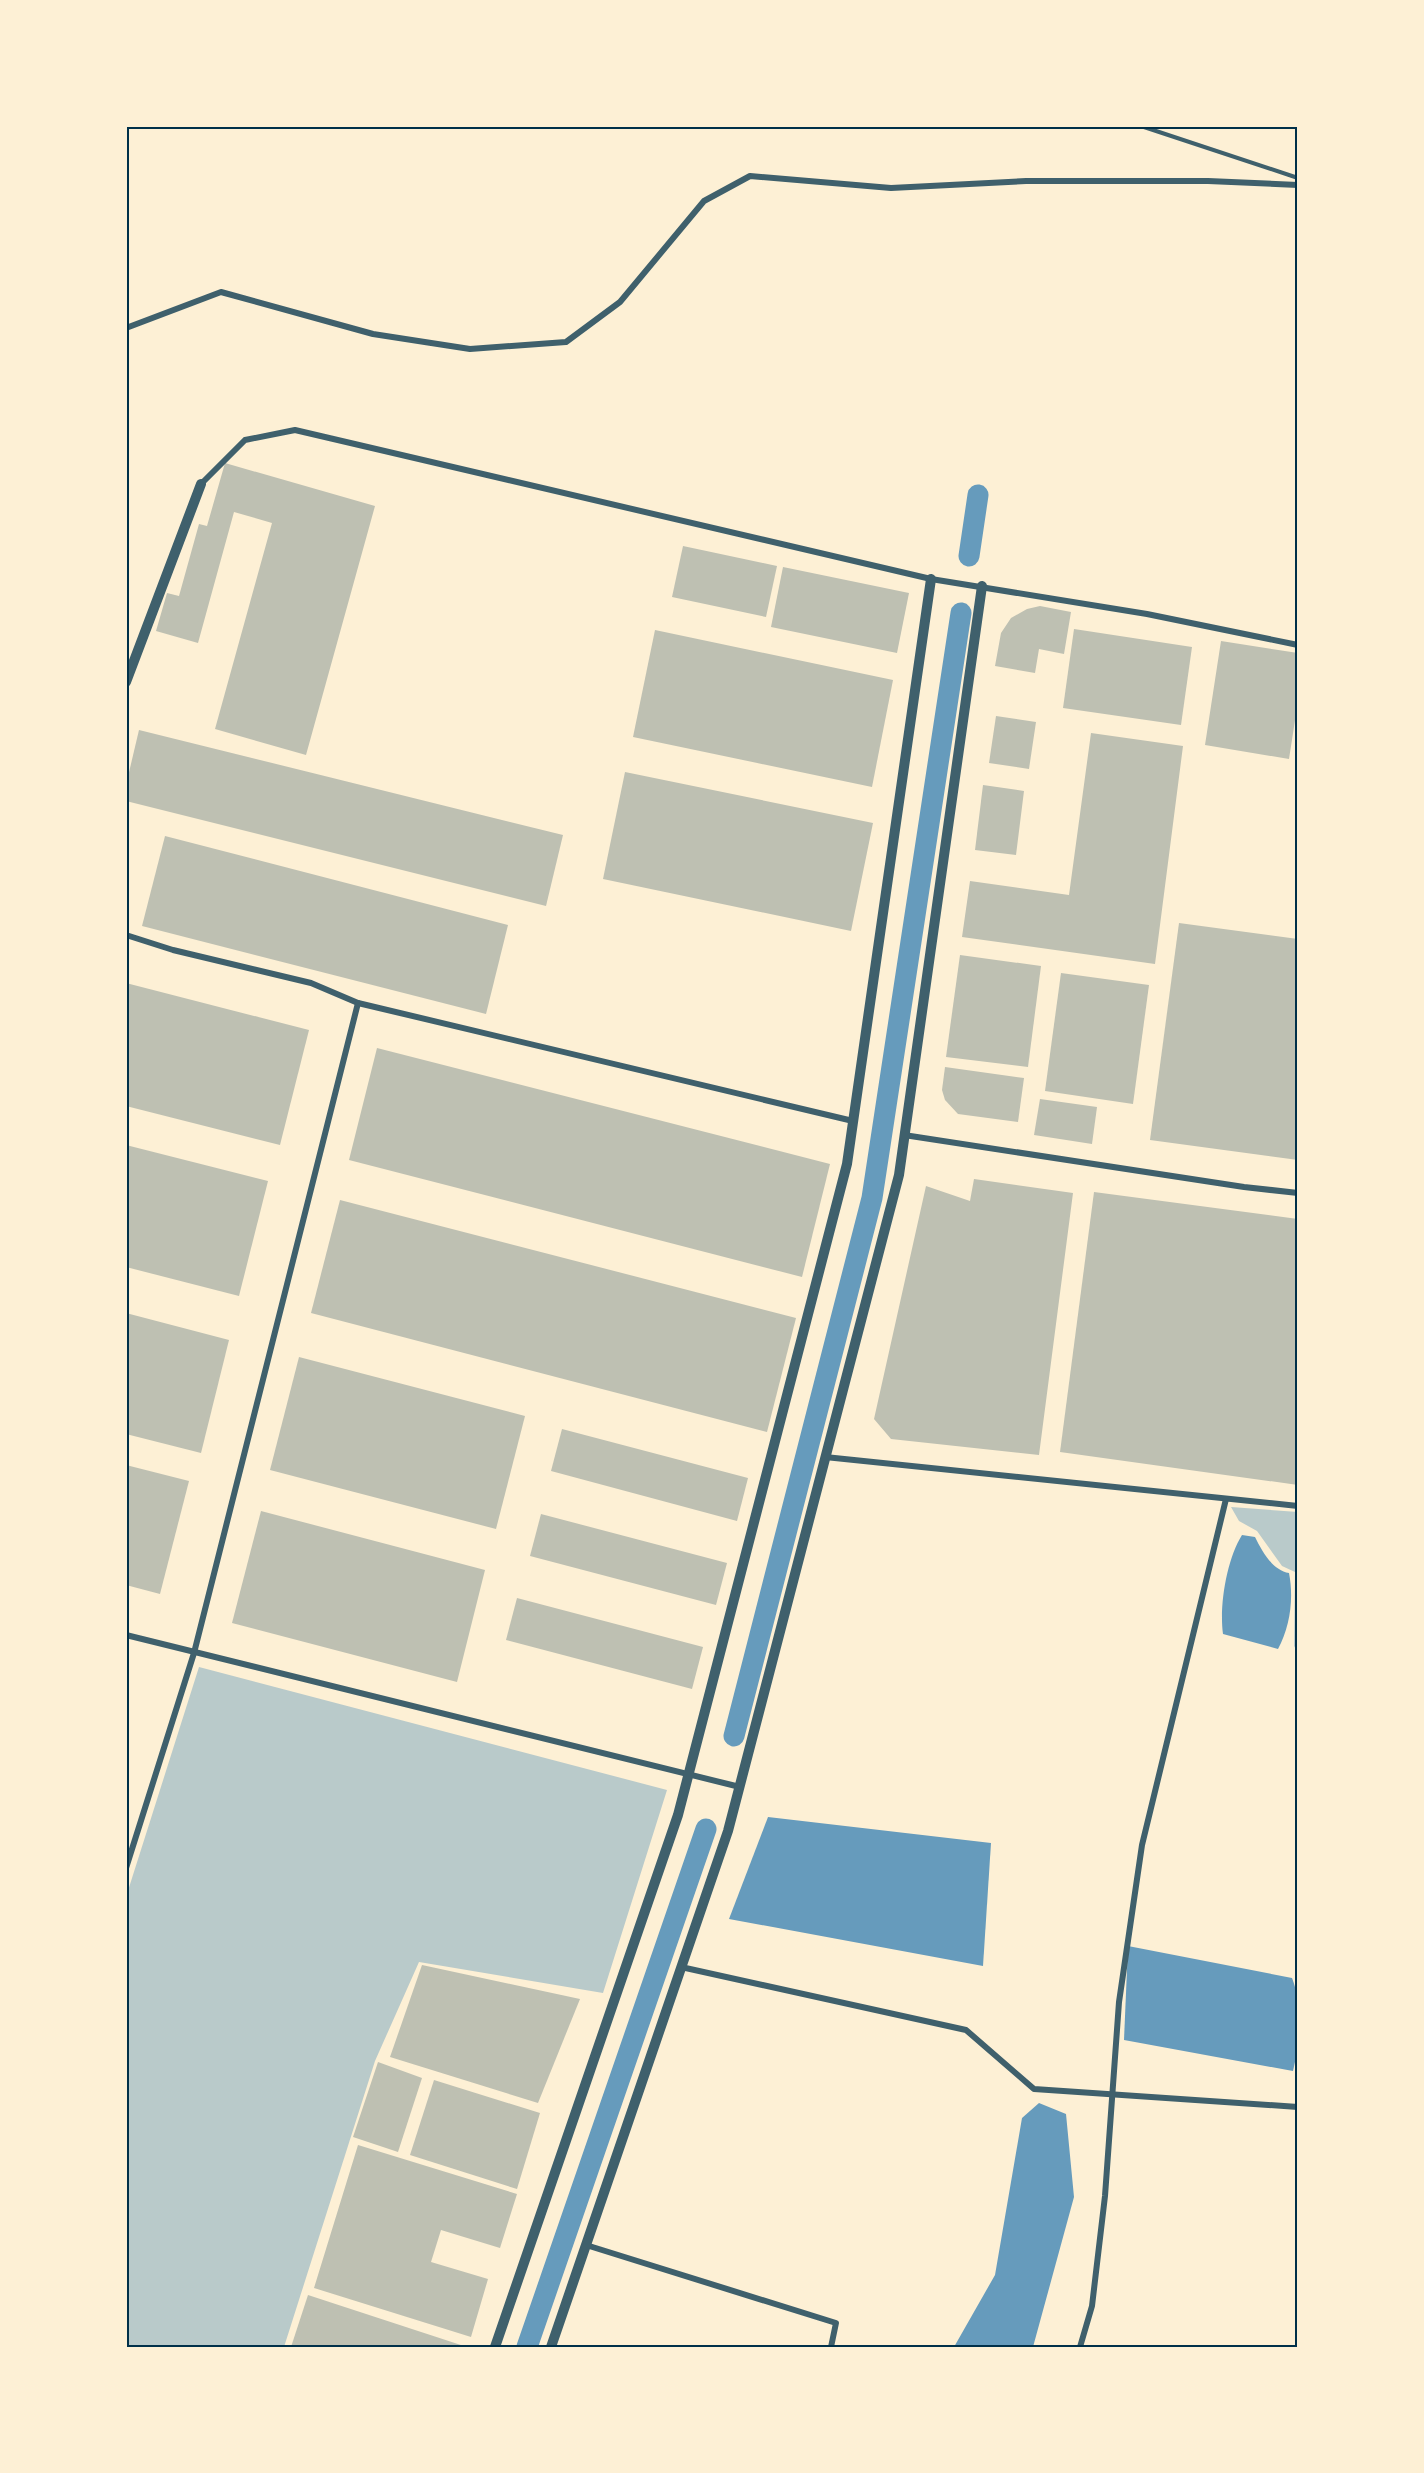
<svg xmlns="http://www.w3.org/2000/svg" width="1424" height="2473" font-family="Figtree,sans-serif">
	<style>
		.green { fill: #b9caca }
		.water { fill: #669bbc }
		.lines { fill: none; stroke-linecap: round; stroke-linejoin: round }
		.canal { stroke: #669bbc; stroke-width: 21 }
		.building { fill: #bec0b2 }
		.service { stroke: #3f606c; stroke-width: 4 }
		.minor { stroke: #3f606c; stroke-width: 6 }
		.tertiary { stroke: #3f606c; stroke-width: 10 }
		.neatline { fill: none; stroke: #003049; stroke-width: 2 }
	</style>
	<rect width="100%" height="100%" fill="#fdf0d5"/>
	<!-- green -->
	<g class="green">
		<path d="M1231,1507L1298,1512V1653L1294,1646L1295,1572L1282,1566L1257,1531L1239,1521Z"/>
		<path d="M199,1667L667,1790L603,1993L419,1962L375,2061L284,2347H126V1897Z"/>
	</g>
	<!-- water -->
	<g class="water">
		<path d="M1242,1535L1255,1537C1262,1551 1272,1570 1289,1573C1294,1599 1290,1627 1278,1649L1223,1634C1219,1605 1227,1559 1242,1535Z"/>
		<path d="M768,1817L991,1843L983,1966L729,1919Z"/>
		<path d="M1128,1946L1292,1978C1303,2006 1300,2042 1293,2071L1124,2040Z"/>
		<path d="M1039,2103L1066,2114L1074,2197L1033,2347H954L995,2275L1022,2118Z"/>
	</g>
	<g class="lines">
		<!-- canal -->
		<g class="canal">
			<path d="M969,556L978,495"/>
			<path d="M734,1736L872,1198L961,613"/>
			<path d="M527,2347L706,1829"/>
		</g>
	</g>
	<!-- building -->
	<g class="building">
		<path d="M225,463L375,506L306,755L215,729L272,523L234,512L198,643L156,631L167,593L179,596L199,524L207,526Z"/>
		<path d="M683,546L777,566L766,617L672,597Z"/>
		<path d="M783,567L909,593L897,653L771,627Z"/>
		<path d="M1040,606L1071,612L1064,654L1039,649L1035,673L995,666L1001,633L1011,618L1027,609Z"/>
		<path d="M1074,629L1192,647L1181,725L1063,708Z"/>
		<path d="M655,630L893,680L872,787L633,737Z"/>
		<path d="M1221,641L1298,653V701L1289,759L1205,745Z"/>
		<path d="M996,716L1036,722L1029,769L989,763Z"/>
		<path d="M139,730L563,835L546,906L126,801V785Z"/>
		<path d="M1091,733L1183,746L1155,964L962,937L970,881L1069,895Z"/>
		<path d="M625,772L873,823L851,931L603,879Z"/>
		<path d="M983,785L1024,791L1016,855L975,850Z"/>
		<path d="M165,836L508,925L486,1014L142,926Z"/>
		<path d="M1179,923L1298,939V1160L1150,1140Z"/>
		<path d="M960,955L1041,966L1028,1067L946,1057Z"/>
		<path d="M1061,973L1149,985L1133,1104L1045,1091Z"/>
		<path d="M126,983L309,1030L280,1145L126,1106Z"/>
		<path d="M377,1048L830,1164L802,1277L349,1160Z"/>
		<path d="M945,1067L1024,1078L1018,1122L958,1114L945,1100L942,1090Z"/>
		<path d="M1040,1099L1097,1107L1092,1144L1034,1135Z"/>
		<path d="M126,1145L268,1181L239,1296L126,1267Z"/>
		<path d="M974,1179L1073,1193L1039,1455L891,1439L874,1419L926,1186L970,1201Z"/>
		<path d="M1094,1192L1298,1219V1485L1060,1452Z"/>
		<path d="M340,1200L796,1318L767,1432L311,1313Z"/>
		<path d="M126,1313L229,1340L201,1453L126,1434Z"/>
		<path d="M299,1357L525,1416L496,1529L270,1470Z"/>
		<path d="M562,1429L748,1478L737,1521L551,1471Z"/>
		<path d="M126,1465L189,1481L160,1594L126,1585Z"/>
		<path d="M261,1511L485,1570L457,1682L232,1623Z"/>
		<path d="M541,1514L727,1563L716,1605L530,1556Z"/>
		<path d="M517,1598L703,1647L692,1689L506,1640Z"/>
		<path d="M422,1965L580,1999L538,2103L390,2057Z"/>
		<path d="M378,2062L422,2078L398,2152L353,2137Z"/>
		<path d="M434,2080L540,2113L517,2189L410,2155Z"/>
		<path d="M358,2145L517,2194L500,2248L441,2230L431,2262L488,2279L471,2337L314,2288Z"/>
		<path d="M308,2295L467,2347H291Z"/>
	</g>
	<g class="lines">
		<!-- service -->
		<path class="service" d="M1141,126L1298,178"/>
		<!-- minor -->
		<g class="minor">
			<path d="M126,328L221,292L373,334L470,349L566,342L620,302L704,201L750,176L891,188L1026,181H1208L1298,185"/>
			<path d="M201,484L245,440L295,430L931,579L1147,614L1298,645"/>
			<path d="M126,935L173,950L311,983L358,1003L853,1121"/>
			<path d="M904,1135L1244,1187L1298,1193"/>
			<path d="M825,1457L1298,1506"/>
			<path d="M126,1635L740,1787"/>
			<path d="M126,1868L194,1653L358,1003"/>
			<path d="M681,1967L966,2030L1034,2089L1298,2107"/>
			<path d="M586,2245L836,2323L831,2347"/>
			<path d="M1080,2347L1092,2306L1105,2196L1119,2002L1142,1845L1226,1499"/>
		</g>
		<!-- tertiary -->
		<g class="tertiary">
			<path d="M126,682L201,484"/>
			<path d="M495,2347L678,1815L847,1164L931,579"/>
			<path d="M551,2347L728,1831L899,1175L982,586"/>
		</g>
	</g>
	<!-- border -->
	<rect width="1424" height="2473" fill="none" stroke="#fdf0d5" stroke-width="255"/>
	<rect x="128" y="128" width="1168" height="2218" class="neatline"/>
</svg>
